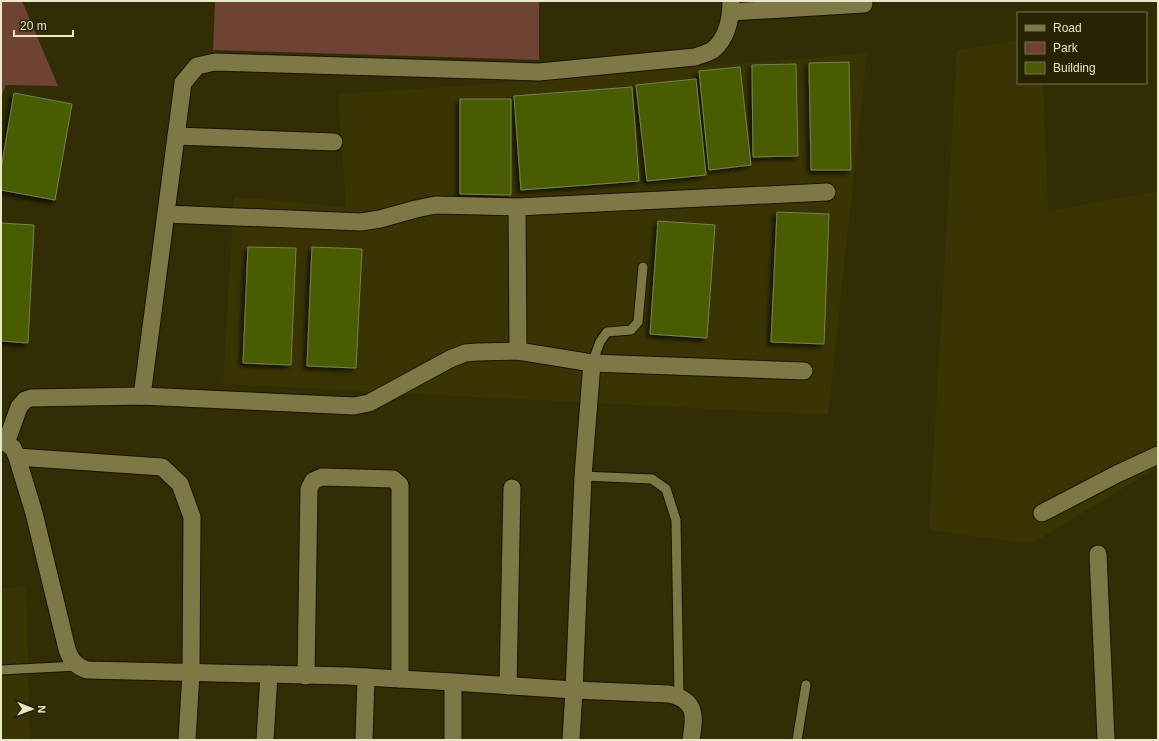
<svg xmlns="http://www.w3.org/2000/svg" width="1159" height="741" font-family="Helvetica,sans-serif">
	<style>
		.built { fill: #3a3404 }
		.green { fill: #6e4333 }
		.building { fill: #495c03; stroke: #748353; filter: url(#shadow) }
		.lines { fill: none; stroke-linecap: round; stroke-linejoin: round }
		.service-casing { stroke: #181500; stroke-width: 11 }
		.minor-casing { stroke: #181500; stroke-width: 19 }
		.service { stroke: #7e7846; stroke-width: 9 }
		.minor { stroke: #7e7846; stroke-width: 17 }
	</style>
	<defs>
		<filter id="shadow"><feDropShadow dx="-3.5" dy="3.5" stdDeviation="2" flood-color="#0009"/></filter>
	</defs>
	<rect width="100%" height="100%" fill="#322d05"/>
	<!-- built -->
	<g class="built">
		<path d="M1018,40V83H1043L1048,211L1158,191V467L1031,544L929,530L957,50Z"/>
		<path d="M867,53L828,415L223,384L234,197L346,207L338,94L488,84Z"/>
		<path d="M26,586L30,740H1V588Z"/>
	</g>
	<!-- green -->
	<g class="green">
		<path d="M1,1H22L58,86L6,85L1,97Z"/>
		<path d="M215,1H539V60L213,50Z"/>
	</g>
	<!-- building -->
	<g class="building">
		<path d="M849,62L851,170H811L809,63Z"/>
		<path d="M796,64L798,156L753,157L752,65Z"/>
		<path d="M740,67L751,165L709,170L699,71Z"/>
		<path d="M696,79L706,175L647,181L636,85Z"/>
		<path d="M632,87L639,181L521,190L514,96Z"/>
		<path d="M14,93L72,104L55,200L1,190V169Z"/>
		<path d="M460,99H511V195L460,194Z"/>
		<path d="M777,212L829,214L824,344L771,342Z"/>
		<path d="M658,221L715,225L707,338L650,334Z"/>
		<path d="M1,223L34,225L28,343L1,341Z"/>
		<path d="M248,247L296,248L291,365L243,363Z"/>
		<path d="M312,247L362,249L356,368L307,366Z"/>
	</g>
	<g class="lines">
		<!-- service casing -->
		<g class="service-casing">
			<g id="service">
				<path d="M592,363L600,342L607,332L631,330L638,322L643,267"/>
				<path d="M583,476L652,479L666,489L676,520L679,697"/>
				<path d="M1,670L77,666"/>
				<path d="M797,740L806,685"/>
			</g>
		</g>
		<!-- minor casing -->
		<g class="minor-casing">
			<g id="minor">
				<path d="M731,12L864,4"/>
				<path d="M176,136L334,142"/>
				<path d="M517,207L518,351"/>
				<path d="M166,214L361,222L380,219L416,209L435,205L517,207L827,192"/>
				<path d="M142,396L183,83L197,66L215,62L539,72L695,57C700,55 708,53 713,50C727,38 731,19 731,1"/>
				<path d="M1,442L6,443L13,448L17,457L34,513L67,649C71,661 76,666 87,670L347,676L453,682L574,690L669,694C697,700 695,716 691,740"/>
				<path d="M6,443L19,407L25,400L31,398L142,396L354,406L369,403L450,359L465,353L477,352L518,351L592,363L804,371"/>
				<path d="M17,457L162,467L180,484L192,517L191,673L187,740"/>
				<path d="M1042,513L1117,474L1158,455"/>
				<path d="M1098,554L1106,740"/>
				<path d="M306,676L309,489L313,481L322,477L393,479L400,485V679"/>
				<path d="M508,686L512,488"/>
				<path d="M265,740L269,674"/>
				<path d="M364,740L366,677"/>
				<path d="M453,740V682"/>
				<path d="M571,740L574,690L583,476L592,363"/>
			</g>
		</g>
		<!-- service -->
		<use href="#service" class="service"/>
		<!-- minor -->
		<use href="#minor" class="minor"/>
	</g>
	<!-- border -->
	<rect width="1159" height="741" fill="none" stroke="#e9e7cc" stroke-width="4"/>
	<!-- legend -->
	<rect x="1017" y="12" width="130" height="72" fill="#282300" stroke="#757152"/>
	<rect x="1025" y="25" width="20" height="6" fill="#7e7846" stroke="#757152"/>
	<text x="1053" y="32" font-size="12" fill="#e9e7cc">Road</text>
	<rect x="1025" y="42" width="20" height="12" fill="#6e4333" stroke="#757152"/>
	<text x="1053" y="52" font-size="12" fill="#e9e7cc">Park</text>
	<rect x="1025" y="62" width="20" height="12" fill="#495c03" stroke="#757152"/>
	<text x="1053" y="72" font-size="12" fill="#e9e7cc">Building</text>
	<!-- north arrow -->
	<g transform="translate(32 709) rotate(91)" stroke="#282300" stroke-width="3" paint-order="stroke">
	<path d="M0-3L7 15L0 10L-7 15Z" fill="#e9e7cc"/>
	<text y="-6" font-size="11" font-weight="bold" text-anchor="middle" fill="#e9e7cc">N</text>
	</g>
	<!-- scale -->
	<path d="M14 30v6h59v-6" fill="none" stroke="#e9e7cc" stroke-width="2"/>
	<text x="20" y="30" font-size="12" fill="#e9e7cc" stroke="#282300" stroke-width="3" paint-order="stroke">20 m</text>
</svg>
